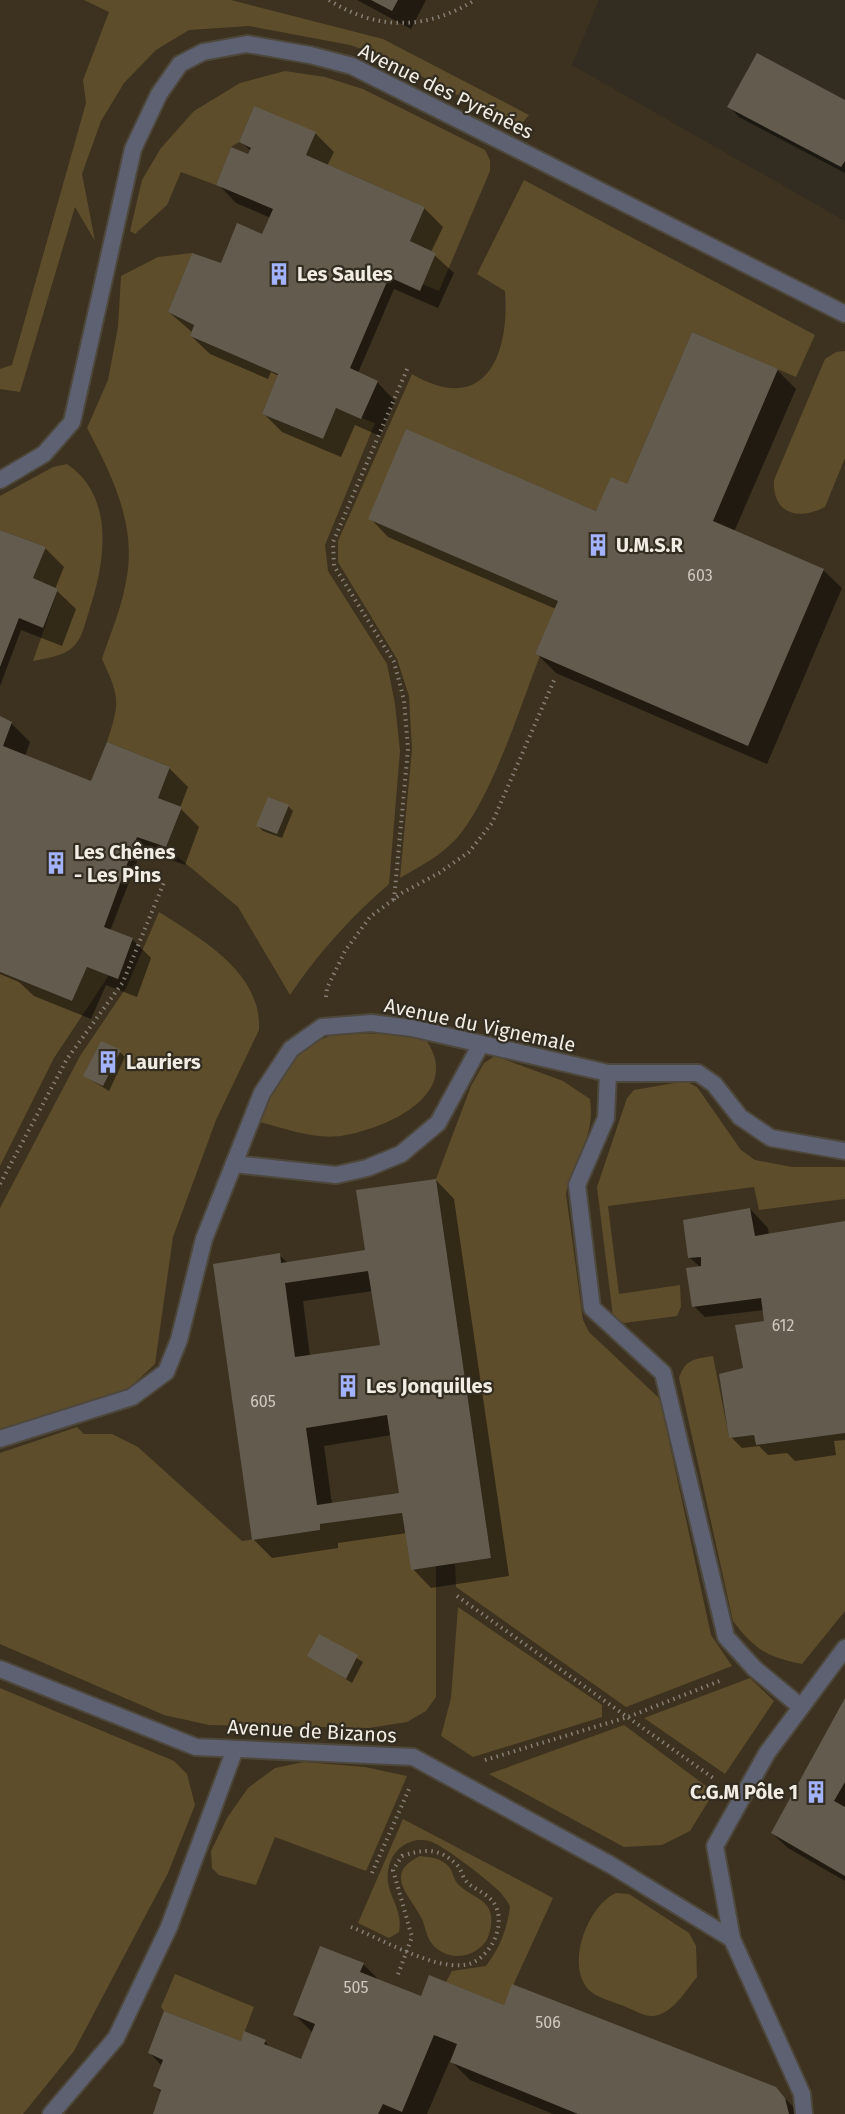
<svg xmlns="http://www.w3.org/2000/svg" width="845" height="2114" font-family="'Fira Sans',sans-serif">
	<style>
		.built { fill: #3c321f }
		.grass { fill: #5e4d2b }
		.shadow { fill: #0007; fill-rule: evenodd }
		.building { fill: #635c4e; fill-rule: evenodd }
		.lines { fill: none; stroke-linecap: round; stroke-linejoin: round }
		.service-casing { stroke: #4e473b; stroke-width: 20 }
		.path { stroke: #857f75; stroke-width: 4; stroke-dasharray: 1.5 4.5; stroke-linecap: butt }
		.service { stroke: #5d6172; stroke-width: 16 }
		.labels { text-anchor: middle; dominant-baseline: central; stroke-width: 4.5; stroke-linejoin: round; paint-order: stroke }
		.number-label { font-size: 16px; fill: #cec9be }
		.street-label { font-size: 20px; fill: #f1ede4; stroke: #332c20 }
		.poi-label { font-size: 20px; font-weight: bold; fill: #f1ede4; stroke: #332c20; text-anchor: start }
	</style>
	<rect width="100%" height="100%" fill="#332c20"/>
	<!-- built -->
	<path class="built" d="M0,0H599L572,65L845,221V2114H0Z"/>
	<!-- grass -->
	<g class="grass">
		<path d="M84,0H231L383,39L529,115L519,127L384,57L350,45L249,26L189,30L156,50L124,83L101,121L82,174L95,241L75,207L20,392L0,389V369L12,365L86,103L83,80L109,12Z"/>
		<path d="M285,71L325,77L363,89L485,150L490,160V171L439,291L422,284L436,253L410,241L425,207L306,155L254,106L239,142L231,147L216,185L181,172L167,205L135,234L130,231L142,180L161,148L194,111L240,83Z"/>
		<path d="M524,180L815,335L796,377L692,332L627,484L596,511L406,430L560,598L535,654L540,656C519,709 492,798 456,839C440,856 421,866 400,878L412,749L409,696L397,659L338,562V541L412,374C485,417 510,355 505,291L477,274Z"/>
		<path d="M192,253L168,312L194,325L190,336L278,374L262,414L322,439L336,408L375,423L325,545L328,571L387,664L395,704L400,751L389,884C351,917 318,953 290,995L238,907L166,847L182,807L158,798L170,767L107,742C120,702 120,698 102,659C111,632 123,604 127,576C136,523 111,473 87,428L108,380L118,327L121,276L158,257Z"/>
		<path d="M845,351V458L825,507C798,521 772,514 774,480L825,359L836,352Z"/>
		<path d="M67,464C116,497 105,563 89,611C85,623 82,640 72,648C61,657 46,658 33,661L58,589L33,578L46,547L0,530V496L53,467Z"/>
		<path d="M159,912C201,939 262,972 259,1030L216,1120L173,1237L155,1364L125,1392L0,1432V1208L80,1056L126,988Z"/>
		<path d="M87,967L109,975L54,1058L0,1166V972L72,1001Z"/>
		<path d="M336,1033L396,1034L426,1040C463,1093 390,1127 346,1135C319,1141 286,1129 260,1122C263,1103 283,1065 299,1053C309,1044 324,1039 336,1033Z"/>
		<path d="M495,1056L563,1081L590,1099C596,1139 573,1157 566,1194L583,1320L589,1332L660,1399L711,1635L732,1666L626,1707L456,1587L455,1563L491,1558L436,1179L471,1086L484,1063Z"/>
		<path d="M686,1081L697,1087L741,1150L755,1160L792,1167H845V1199L759,1210L754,1187L608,1206L619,1294L680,1285L681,1307L677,1316L624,1323L613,1317L597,1187L627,1098L634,1090Z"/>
		<path d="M713,1356L729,1437L754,1435L756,1445L845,1433V1611L802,1664C767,1657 754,1649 733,1621L679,1378C685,1359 695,1359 713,1356Z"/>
		<path d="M77,1427L84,1434H112L138,1447L242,1541L320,1530V1524L402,1513L411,1569L436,1566V1697L426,1711L407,1722L369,1728L209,1725L164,1715L0,1644V1453Z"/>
		<path d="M458,1607L602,1705V1717L473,1757L441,1736L451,1698Z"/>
		<path d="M750,1678L774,1701L725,1774L644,1718Z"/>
		<path d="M0,1688L174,1761L187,1774L195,1805L168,1873L74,2051L23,2114H0Z"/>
		<path d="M624,1725L714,1792L690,1831L662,1845L624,1847L489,1774Z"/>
		<path d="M304,1762L365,1767L407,1776L366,1871L275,1837L256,1885L219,1875L212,1868L211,1851L227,1818L248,1788L275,1768Z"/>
		<path d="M403,1819L553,1898L504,2005L446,1982L452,1971L486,1966C500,1947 507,1930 510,1906C507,1901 503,1895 499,1891C488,1880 445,1847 432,1842C413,1835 394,1847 389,1866C382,1894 404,1905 399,1932L389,1938L358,1923Z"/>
		<path d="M420,1856C430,1857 442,1858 449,1867C453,1871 453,1878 457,1883C471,1899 495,1898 491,1926C489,1936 487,1943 478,1949C463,1961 440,1957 430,1941C426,1934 425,1926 422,1919C411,1896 382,1874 420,1856Z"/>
		<path d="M616,1893L629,1894L689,1933L696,1946L697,1977C687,1989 675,2010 658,2015C647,2019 634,2010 624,2006C614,2002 598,1998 590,1991C564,1966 588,1905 616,1893Z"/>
		<path d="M175,1974L254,2007L241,2041L164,2011L161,2007Z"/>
	</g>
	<!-- shadow -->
	<g class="shadow">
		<path d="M357,0H426L411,29Z"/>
		<path d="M845,102V173L739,117L729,106Z"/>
		<path d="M315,133L334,152L327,166L424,208L443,227L431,252L454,273L438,308L394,289L358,373L377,382L395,401L380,436L355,425L341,457L282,432L264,414L279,376L271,372L268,379L210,354L191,336L193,333L169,312L222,265L263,236L271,218L236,203L218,184L249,155L251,151L241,142Z"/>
		<path d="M777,370L796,389L734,532L823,570L842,588L767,764L556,673L537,654L556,609L388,537L370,518L597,513Z"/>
		<path d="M0,532L45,548L64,567L55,589L76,609L62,646L21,630L0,686Z"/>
		<path d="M0,718L11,723L30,742L25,756L91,783L169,768L188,787L180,808L199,827L185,865L142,849L110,931L132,939L151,958L137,997L106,985L91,1019L34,996L19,982L0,974Z"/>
		<path d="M288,806L293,811L282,838L263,831L258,826Z"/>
		<path d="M120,1052L125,1057L109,1091L85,1076Z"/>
		<path d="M436,1180L454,1199L509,1576L431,1588L413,1569L407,1533L338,1543V1548L272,1558L254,1540L279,1255L288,1263L366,1251ZM373,1291L381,1347L310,1357L303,1301ZM392,1435L401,1494L332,1504L324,1446Z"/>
		<path d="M750,1209L768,1228L769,1235L845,1222V1440L834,1441L836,1455L795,1461L787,1453L768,1455L759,1446L742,1448L731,1437L745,1369L765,1322L764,1310L705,1317L694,1306L700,1267L689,1257Z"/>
		<path d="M320,1636L363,1662L352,1683L308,1655Z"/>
		<path d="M845,1701V1881L788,1848L772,1833Z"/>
		<path d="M321,1948L364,1965L380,1981L422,1997L504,2006L775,2088L800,2114H553L470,2080L450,2060L427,2114H154L162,2093L155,2086L162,2066L150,2053L247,2045L265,2041L270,2048L302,2061L313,2033L295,2015Z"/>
	</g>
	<!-- building -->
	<g class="building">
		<path d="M371,0H398L392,11Z"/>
		<path d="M757,53L845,100V161L841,167L727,107Z"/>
		<path d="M254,106L316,132L306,155L425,207L410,241L436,253L420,291L389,277L350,368L378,381L361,419L336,408L323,439L262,414L278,374L190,336L194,325L168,312L192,253L221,263L237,223L262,234L273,209L216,185L231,147L248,154L251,148L239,142Z"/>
		<path d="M692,332L778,369L713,521L824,569L748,746L535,654L558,601L368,519L406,429L596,511L611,477L627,484Z"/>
		<path d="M0,530L46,547L33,578L58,589L43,628L19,618L0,667Z"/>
		<path d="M0,716L12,722L3,746L91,781L107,742L170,767L158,798L182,807L166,847L137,837L104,927L133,938L118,979L87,967L72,1001L0,972Z"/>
		<path d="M268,797L289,805L277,834L256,826Z"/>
		<path d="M101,1041L121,1050L103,1086L83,1076Z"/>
		<path d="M436,1179L491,1558L411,1570L402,1513L320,1524V1530L252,1540L213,1264L280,1253L281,1263L365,1250L356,1190ZM368,1271L380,1345L295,1357L285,1283ZM387,1415L399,1493L317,1505L306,1428Z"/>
		<path d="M750,1208L755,1236L845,1221V1433L756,1445L754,1435L729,1438L719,1374L743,1368L735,1325L764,1321L761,1298L692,1307L686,1268L701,1266V1257L688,1258L683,1220Z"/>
		<path d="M319,1634L358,1655L346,1679L307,1656Z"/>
		<path d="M845,1698V1782L834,1801L845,1807V1876L771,1833Z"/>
		<path d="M320,1946L364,1963L360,1972L421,1996L429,1975L504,2005L512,1984L776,2087L785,2098L789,2114H578L450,2062L457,2044L434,2035L402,2112L383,2104L378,2114H153L161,2090L153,2086L163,2060L148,2053L164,2011L241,2041L244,2031L266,2040L264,2044L301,2059L315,2024L293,2015Z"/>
	</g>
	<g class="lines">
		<!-- service casing -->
		<g class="service-casing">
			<g id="service">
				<path d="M0,480L44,454L72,422L133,149L159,94L180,64L203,52L247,44L310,55L352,66L845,314"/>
				<path d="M608,1073L606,1118L577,1185L592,1308L663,1373L726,1637L754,1668L801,1707"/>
				<path d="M234,1164L336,1175L367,1168L401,1154L438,1123L481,1044"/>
				<path d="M0,1439L132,1397L166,1372L179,1340L204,1239L262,1093L291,1049L322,1027L371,1023L412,1028L608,1073H698L714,1084L740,1117L771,1138L845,1151"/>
				<path d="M0,1669L196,1747L413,1757L611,1865L732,1939"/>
				<path d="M51,2114L116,2038L169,1927L235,1749"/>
				<path d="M804,2114L802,2094L732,1939L715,1846L767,1753L845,1648"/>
			</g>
		</g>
		<!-- path -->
		<g class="path">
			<path d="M329,0C377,31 427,30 475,0"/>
			<path d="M394,900L408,749L404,700L394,662L334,566L333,542L408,367"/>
			<path d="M326,997L327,988L345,951L370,917L402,893L439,873L469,852L492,823L555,678"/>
			<path d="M0,1184L67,1059L123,982L165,880"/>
			<path d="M457,1596L716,1780"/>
			<path d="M485,1760L628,1717L722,1680"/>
			<path d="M372,1873L409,1789"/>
			<path d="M351,1927C382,1939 432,1969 464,1965C489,1962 508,1925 494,1903C486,1892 471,1888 466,1881C462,1876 461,1869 457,1865C439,1847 424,1849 402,1856L393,1870L412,1937L397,1977"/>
		</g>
		<!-- service -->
		<use href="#service" class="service"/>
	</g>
	<!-- icons -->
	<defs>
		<g id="building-bare" transform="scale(1.8)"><path d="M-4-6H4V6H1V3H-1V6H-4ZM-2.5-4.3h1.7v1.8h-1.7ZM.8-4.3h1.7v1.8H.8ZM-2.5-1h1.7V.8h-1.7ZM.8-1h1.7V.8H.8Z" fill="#a2b2fd" stroke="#332c20" stroke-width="2.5" paint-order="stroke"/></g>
	</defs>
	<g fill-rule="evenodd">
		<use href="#building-bare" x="279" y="274"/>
		<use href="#building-bare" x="598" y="545"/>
		<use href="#building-bare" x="56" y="863"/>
		<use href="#building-bare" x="108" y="1062"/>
		<use href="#building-bare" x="348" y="1386"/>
		<use href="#building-bare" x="816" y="1792"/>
	</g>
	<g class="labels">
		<!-- number labels -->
		<g class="number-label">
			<text x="700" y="575">603</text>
			<text x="783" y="1325">612</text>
			<text x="263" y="1401">605</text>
			<text x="356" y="1987">505</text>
			<text x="548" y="2022">506</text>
		</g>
		<!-- street labels -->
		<g class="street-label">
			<text transform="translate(446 91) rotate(26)">Avenue des Pyrénées</text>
			<text transform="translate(480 1025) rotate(12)">Avenue du Vignemale</text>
			<text transform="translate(312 1731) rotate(3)">Avenue de Bizanos</text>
		</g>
		<!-- poi labels -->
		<g class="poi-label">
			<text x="297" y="274">Les Saules</text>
			<text x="616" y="545">U.M.S.R</text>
			<text x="74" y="852">Les Chênes<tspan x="74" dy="23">- Les Pins</tspan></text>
			<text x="126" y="1062">Lauriers</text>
			<text x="366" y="1386">Les Jonquilles</text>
			<text x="798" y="1792" text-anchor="end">C.G.M Pôle 1</text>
		</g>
	</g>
</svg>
